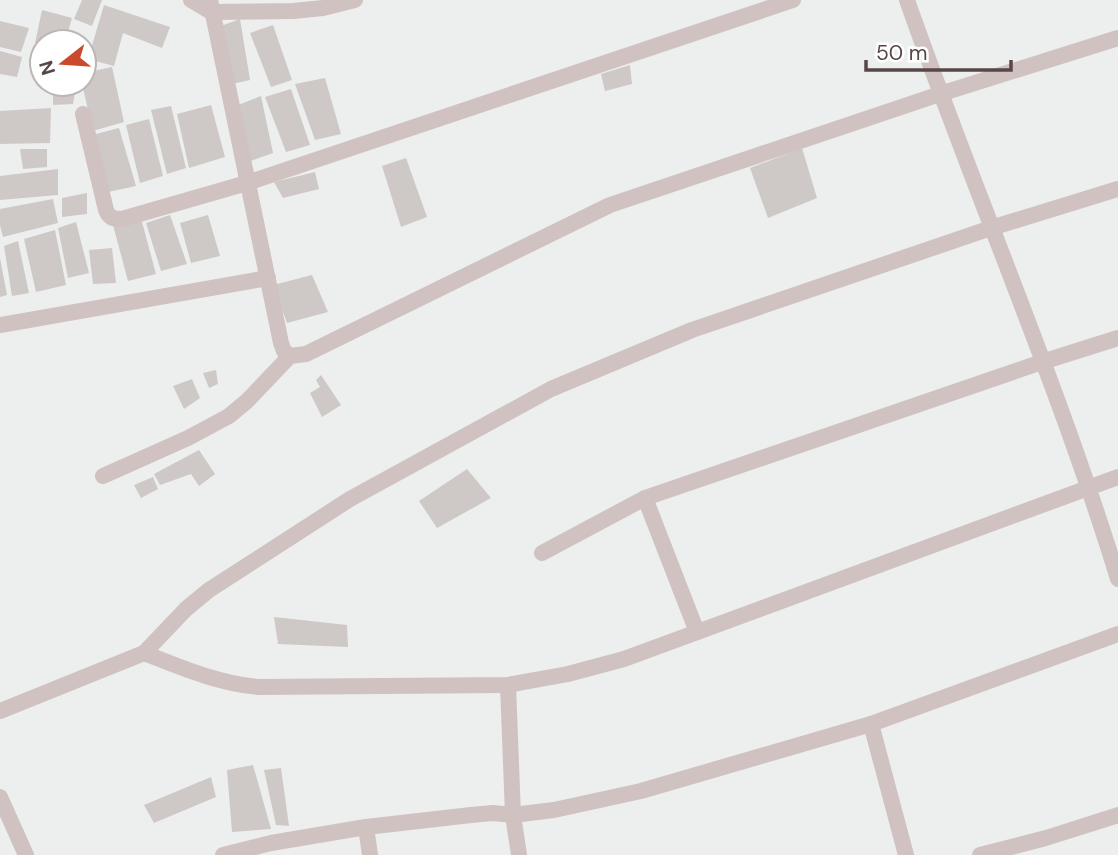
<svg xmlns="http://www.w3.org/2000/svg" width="1118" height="855" font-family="'DM Sans',sans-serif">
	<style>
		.building { fill: #cec9c7 }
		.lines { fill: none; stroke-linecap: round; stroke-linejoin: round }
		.street { stroke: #d0c2c1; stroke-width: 16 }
	</style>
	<rect width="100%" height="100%" fill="#ecefee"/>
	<!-- building -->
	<g class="building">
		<path d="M82,0H102L92,26L74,19Z"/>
		<path d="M104,5L170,27L162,48L123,33L114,66L88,59Z"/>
		<path d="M42,10L72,18L65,42L35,43Z"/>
		<path d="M240,19L250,80L232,84L218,27Z"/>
		<path d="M0,21L29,28L21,52L0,47Z"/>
		<path d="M273,25L292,80L271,87L250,33Z"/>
		<path d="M0,51L22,57L17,77L0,74Z"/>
		<path d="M630,65L632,84L605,91L601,74Z"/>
		<path d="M112,67L124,122L93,131L82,84H84V73Z"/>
		<path d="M325,78L341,134L315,140L295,84Z"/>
		<path d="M291,89L310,145L286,152L265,97Z"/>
		<path d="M75,92L73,104L53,105V94Z"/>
		<path d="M261,96L273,153L248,162L238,105Z"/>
		<path d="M211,105L225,157L189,168L177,114Z"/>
		<path d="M171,106L186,168L167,174L151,110Z"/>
		<path d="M51,108L50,143L0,144V111Z"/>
		<path d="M149,119L163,176L140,183L126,125Z"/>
		<path d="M119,128L136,186L108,192L92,135Z"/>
		<path d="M802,148L817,198L768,218L750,168Z"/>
		<path d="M20,149H47V167L23,169Z"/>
		<path d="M406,158L427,217L401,227L382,166Z"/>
		<path d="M58,169V195L0,200V176Z"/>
		<path d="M315,172L319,189L283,198L274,182Z"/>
		<path d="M87,193V214L62,217V198Z"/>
		<path d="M53,199L58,223L3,237L0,225V209Z"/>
		<path d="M170,215L187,264L161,271L146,223Z"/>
		<path d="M208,215L220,256L191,263L180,223Z"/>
		<path d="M141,218L156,274L128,281L113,225Z"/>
		<path d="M76,222L89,273L68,278L58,228Z"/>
		<path d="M55,230L66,285L36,292L24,239Z"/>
		<path d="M18,241L29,293L12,296L4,246Z"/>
		<path d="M112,248L116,283L93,284L89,250Z"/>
		<path d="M0,258L7,295L0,297Z"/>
		<path d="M312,275L328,312L287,323L273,285Z"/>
		<path d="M216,370L218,384L209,388L203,373Z"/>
		<path d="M321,375L341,405L322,417L310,393L320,387L316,380Z"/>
		<path d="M192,379L200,398L184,409L173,386Z"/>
		<path d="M199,450L215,474L199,486L191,474L160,485L154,474Z"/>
		<path d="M467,469L491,498L437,528L419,501Z"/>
		<path d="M153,477L158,489L141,498L134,485Z"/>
		<path d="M274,617L347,625L348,647L278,644Z"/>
		<path d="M253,765L271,829L232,832L227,770Z"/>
		<path d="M281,768L289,826L276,825L264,770Z"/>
		<path d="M211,777L216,797L154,823L144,805Z"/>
	</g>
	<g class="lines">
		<!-- street -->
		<g class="street">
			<path d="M191,0L211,12L293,11L323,8L355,0"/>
			<path d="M210,0L281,343L284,351L290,356"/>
			<path d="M907,0C975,194 1058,383 1118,579"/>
			<path d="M83,114L106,210C109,218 113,219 122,219L247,183L793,0"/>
			<path d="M0,325L268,278"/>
			<path d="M103,476L188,438L229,416L247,401L290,356L306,354L610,205L940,94L1118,38"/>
			<path d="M645,498L697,632"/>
			<path d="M542,553L645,498L1042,362L1118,338"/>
			<path d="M144,653C182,668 217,683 258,687L508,685L568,674L624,659L1118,477"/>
			<path d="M508,685L513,815L519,855"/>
			<path d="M0,711L144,653L186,609L209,590L350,499L551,389L692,330L991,228L1118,189"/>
			<path d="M871,724L906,855"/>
			<path d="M0,797L26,855"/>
			<path d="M366,827L370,855"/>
			<path d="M223,855L271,843L366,827L471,815L493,813L513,815L554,810L641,791L871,724L1118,634"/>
			<path d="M980,855L1046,838L1118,815"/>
		</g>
	</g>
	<!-- north arrow -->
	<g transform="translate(63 63) rotate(253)"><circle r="33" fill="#ffffff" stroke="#bcb6b5" stroke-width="2"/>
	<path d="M0-5L12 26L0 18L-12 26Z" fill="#c94a2c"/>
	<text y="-10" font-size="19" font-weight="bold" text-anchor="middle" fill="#574847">N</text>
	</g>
	<!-- scale -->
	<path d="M866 60v10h145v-10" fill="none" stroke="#574847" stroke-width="3.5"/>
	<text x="876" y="60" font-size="21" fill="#574847" stroke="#ffffff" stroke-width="5" paint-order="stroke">50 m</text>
</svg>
